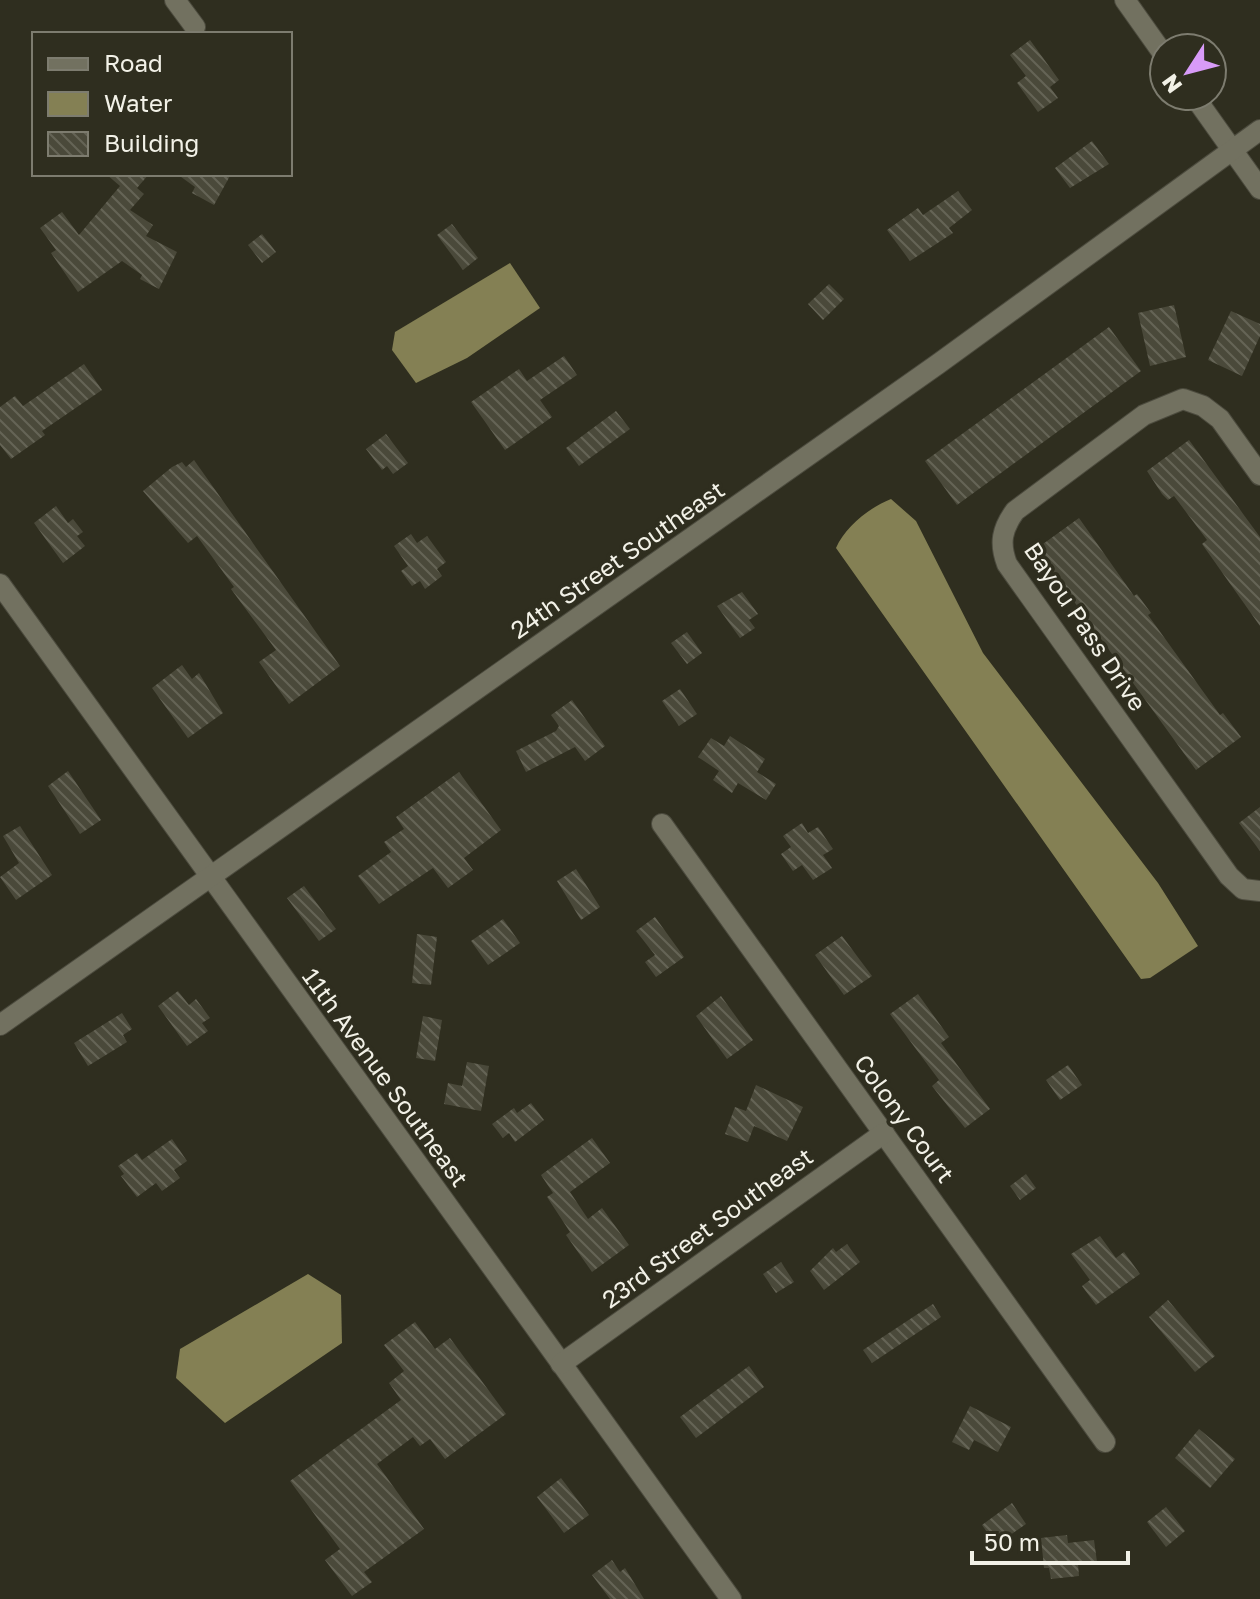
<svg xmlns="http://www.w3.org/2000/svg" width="1260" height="1599" font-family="'Golos Text',sans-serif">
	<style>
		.water { fill: #848054 }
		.building { fill: url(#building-back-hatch) }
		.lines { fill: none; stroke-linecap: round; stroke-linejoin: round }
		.minor-casing { stroke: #4c4b3e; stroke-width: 22 }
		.tertiary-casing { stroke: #4c4b3e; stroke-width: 22 }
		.minor { stroke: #727160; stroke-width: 20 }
		.tertiary { stroke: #727160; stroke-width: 20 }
		.labels { text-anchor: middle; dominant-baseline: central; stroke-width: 7; stroke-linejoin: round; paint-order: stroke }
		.street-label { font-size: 24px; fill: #f2f1e7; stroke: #2f2e1f }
	</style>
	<defs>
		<pattern id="building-back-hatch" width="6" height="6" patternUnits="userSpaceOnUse" patternTransform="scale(2)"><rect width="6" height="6" fill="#4a493a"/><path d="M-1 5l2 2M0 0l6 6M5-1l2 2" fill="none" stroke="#656456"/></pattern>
	</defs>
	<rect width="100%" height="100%" fill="#2f2e1f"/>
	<!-- water -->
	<g class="water">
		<path d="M510,263L540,308L467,358L416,383L392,350L395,332Z"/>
		<path d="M891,499L916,521L983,653L1158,883L1198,946L1150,978L1141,979L836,548C845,527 870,507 891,499Z"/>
		<path d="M308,1274L341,1295L342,1343L225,1423L176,1378L180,1349Z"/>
	</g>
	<!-- building -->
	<g class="building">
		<path d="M1030,40L1059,80L1050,87L1058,98L1038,112L1017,83L1026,76L1010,55Z"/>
		<path d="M1092,141L1109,164L1070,188L1055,168Z"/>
		<path d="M106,174H149L137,188L144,194L130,210L153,225L146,236L177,252L159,289L140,279L142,275L122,261L78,292L51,253L56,250L40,228L62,212L79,235L120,186Z"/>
		<path d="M177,174H231L214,205L192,193L195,187Z"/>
		<path d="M958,191L972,210L949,228L953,233L910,261L887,230L918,208L923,215Z"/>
		<path d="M452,224L478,258L463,270L437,235Z"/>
		<path d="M262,234L276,252L262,263L248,245Z"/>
		<path d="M829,284L844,299L823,320L808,304Z"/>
		<path d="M1174,305L1186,357L1150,366L1138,313Z"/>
		<path d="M1231,311L1260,324V336L1242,376L1208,360Z"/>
		<path d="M1109,327L1141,371L957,505L925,461Z"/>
		<path d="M564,356L577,375L540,400L552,417L505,450L471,402L519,369L527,381Z"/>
		<path d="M84,364L102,390L42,431L45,435L11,459L0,445V407L15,396L23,406Z"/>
		<path d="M616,411L630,429L579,466L566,448Z"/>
		<path d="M386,434L408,463L393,474L387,466L382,470L366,449Z"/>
		<path d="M1189,440L1260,537V626L1202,544L1207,540L1174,496L1168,500L1162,494L1147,471Z"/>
		<path d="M194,460L340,666L289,704L259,662L276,650L231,589L234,587L197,536L188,543L143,491L172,467L182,462L186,467Z"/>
		<path d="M56,506L68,523L73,519L83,532L77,536L85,546L63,563L34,523Z"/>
		<path d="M1079,518L1134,596L1137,594L1151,613L1148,615L1220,715L1223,713L1241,737L1196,770L1036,549Z"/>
		<path d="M411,534L417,543L427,536L446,562L437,569L442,576L425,589L420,581L412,586L401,571L408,566L394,546Z"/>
		<path d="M742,592L758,614L749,620L755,628L740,638L717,606Z"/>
		<path d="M687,632L702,653L687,664L671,643Z"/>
		<path d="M182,665L192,679L199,673L223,713L188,738L152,688Z"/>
		<path d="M680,689L697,714L679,726L662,701Z"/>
		<path d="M572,700L605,746L585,761L575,747L526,772L516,751L556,731L559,726L551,715Z"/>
		<path d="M730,736L765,759L757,772L776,784L766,800L738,783L732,793L713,780L719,771L698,757L711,738L724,746Z"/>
		<path d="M68,771L101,820L80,834L48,786Z"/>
		<path d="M459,772L501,830L464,858L473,870L448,888L433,868L379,904L358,876L391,852L384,842L404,829L396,817Z"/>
		<path d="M1260,807V851L1239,823Z"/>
		<path d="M802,823L808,833L818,827L833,849L823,855L832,868L813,880L802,865L793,871L781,854L791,847L783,836Z"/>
		<path d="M20,826L52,875L16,900L0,877L19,863L3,836Z"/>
		<path d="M576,869L600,907L581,920L557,881Z"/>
		<path d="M304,886L336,929L319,941L287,898Z"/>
		<path d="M655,917L684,957L656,977L645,962L655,955L636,931Z"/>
		<path d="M503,919L520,943L488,965L471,941Z"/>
		<path d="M417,934L437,937L431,985L412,983Z"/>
		<path d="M842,936L872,976L844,995L815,955Z"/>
		<path d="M178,991L189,1005L196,999L210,1018L202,1023L208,1031L187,1046L158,1006Z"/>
		<path d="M918,994L949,1037L941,1043L990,1109L965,1128L932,1086L939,1080L890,1014Z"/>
		<path d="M721,996L753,1040L727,1059L696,1016Z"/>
		<path d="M122,1013L132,1029L123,1035L127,1042L88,1066L74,1043Z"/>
		<path d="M423,1016L442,1020L435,1061L416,1058Z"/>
		<path d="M467,1062L489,1066L481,1111L444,1104L448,1083L462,1086Z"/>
		<path d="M1068,1065L1082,1085L1060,1100L1046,1080Z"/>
		<path d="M756,1085L803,1107L787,1141L754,1126L748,1142L725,1134L735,1107L746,1111Z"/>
		<path d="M531,1103L544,1120L515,1142L509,1133L503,1138L492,1124L514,1108L517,1113Z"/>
		<path d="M592,1138L610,1163L570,1192L588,1219L602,1208L629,1245L592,1272L566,1235L570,1232L547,1197L553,1193L541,1175Z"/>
		<path d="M172,1139L187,1161L174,1170L180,1178L162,1191L156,1183L137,1197L121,1176L124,1174L118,1166L137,1153L142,1160Z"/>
		<path d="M1026,1174L1036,1188L1020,1200L1010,1186Z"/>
		<path d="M1100,1236L1116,1258L1124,1252L1140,1274L1096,1305L1082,1286L1090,1280L1071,1254Z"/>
		<path d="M847,1244L860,1262L824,1290L810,1271L833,1248L836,1252Z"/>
		<path d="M781,1262L794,1282L776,1293L763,1274Z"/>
		<path d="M1168,1300L1215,1356L1195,1372L1149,1317Z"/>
		<path d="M933,1304L941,1317L872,1363L863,1350Z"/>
		<path d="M415,1322L435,1349L450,1338L506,1414L445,1459L430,1439L420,1446L413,1437L377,1464L424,1529L364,1572L372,1582L352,1596L325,1560L340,1549L290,1481L401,1400L389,1383L404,1371L384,1345Z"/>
		<path d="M749,1366L764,1387L696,1438L680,1417Z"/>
		<path d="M970,1406L1011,1427L998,1452L974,1440L969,1450L952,1442Z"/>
		<path d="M1199,1429L1235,1459L1210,1488L1175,1458Z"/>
		<path d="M561,1478L589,1515L564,1533L537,1497Z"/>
		<path d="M1012,1503L1026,1524L996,1545L982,1525Z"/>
		<path d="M1166,1507L1185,1531L1166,1547L1147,1522Z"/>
		<path d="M1067,1535L1068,1543L1094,1540L1097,1562L1078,1564L1079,1576L1051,1579L1049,1568H1044L1041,1538Z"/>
		<path d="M612,1560L620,1572L625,1568L644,1599H610L592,1575Z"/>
	</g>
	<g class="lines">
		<!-- minor casing -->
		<g class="minor-casing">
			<g id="minor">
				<path d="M175,0L195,27"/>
				<path d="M1260,475L1220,419L1203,406L1183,399L1144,415L1015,511C1002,529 999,543 1007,564L1229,876L1243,889L1260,891"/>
				<path d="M0,584L731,1599"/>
				<path d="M662,824L1105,1442"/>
				<path d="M561,1364L884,1133"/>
			</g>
		</g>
		<!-- tertiary casing -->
		<g class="tertiary-casing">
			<g id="tertiary">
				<path d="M1125,0L1164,55"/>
				<path d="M1194,96L1260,189"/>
				<path d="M0,1025L938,364L1260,130"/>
			</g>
		</g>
		<!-- minor -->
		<use href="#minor" class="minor"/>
		<!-- tertiary -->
		<use href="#tertiary" class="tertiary"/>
	</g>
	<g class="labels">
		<!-- street labels -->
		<g class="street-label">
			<text transform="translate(617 559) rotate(-35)">24th Street Southeast</text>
			<text transform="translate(1086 626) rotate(56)">Bayou Pass Drive</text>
			<text transform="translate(386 1077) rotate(54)">11th Avenue Southeast</text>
			<text transform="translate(905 1118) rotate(54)">Colony Court</text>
			<text transform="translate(707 1227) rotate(-36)">23rd Street Southeast</text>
		</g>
	</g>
	<!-- legend -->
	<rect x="32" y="32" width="260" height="144" fill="#2f2e1f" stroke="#7d7c6f" stroke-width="2"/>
	<rect x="48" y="58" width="40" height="12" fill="#727160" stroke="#7d7c6f" stroke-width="2"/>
	<text x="104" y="72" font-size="24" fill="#f2f1e7">Road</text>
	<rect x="48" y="92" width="40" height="24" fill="#848054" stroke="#7d7c6f" stroke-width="2"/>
	<text x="104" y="112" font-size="24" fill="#f2f1e7">Water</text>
	<rect x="48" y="132" width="40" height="24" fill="url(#building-back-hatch)" stroke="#7d7c6f" stroke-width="2"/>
	<text x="104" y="152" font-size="24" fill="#f2f1e7">Building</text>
	<!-- north arrow -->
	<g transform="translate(1188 72) rotate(234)"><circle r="38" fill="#2f2e1f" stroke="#7d7c6f" stroke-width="2"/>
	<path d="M0-6L14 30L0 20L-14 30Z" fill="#d89bf8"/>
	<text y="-12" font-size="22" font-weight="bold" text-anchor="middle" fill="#f2f1e7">N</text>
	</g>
	<!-- scale -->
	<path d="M972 1551v12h156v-12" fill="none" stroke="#f2f1e7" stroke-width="4"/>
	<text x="984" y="1551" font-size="24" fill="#f2f1e7" stroke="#2f2e1f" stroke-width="6" paint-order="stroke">50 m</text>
</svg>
